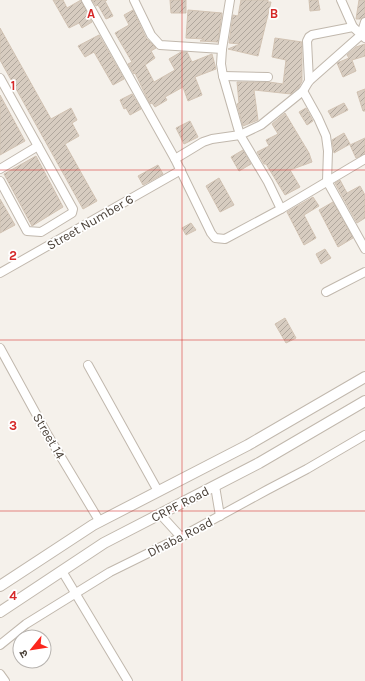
<svg xmlns="http://www.w3.org/2000/svg" width="365" height="681" font-family="Karla,'Noto Sans Devanagari',sans-serif">
	<style>
		.building { fill: url(#building-hatch); stroke: #d2c3b3 }
		.lines { fill: none; stroke-linecap: round; stroke-linejoin: round }
		.minor-casing { stroke: #c1b8ad; stroke-width: 10 }
		.tertiary-casing { stroke: #c1b8ad; stroke-width: 12 }
		.minor { stroke: #fff; stroke-width: 8 }
		.tertiary { stroke: #fff; stroke-width: 10 }
		.grid { fill: none; stroke: #d62828; stroke-width: 1; stroke-opacity: 0.55 }
		.labels { text-anchor: middle; dominant-baseline: central; stroke-width: 3.5; stroke-linejoin: round; paint-order: stroke }
		.street-label { font-size: 13px; fill: #4a4138; stroke: #fff }
		.grid-label { font-size: 13px; text-anchor: middle; font-weight: bold; fill: #d62828; stroke: #fff; stroke-width: 3.5; stroke-linejoin: round; paint-order: stroke }
	</style>
	<defs>
		<pattern id="building-hatch" width="6" height="6" patternUnits="userSpaceOnUse"><rect width="6" height="6" fill="#d7ccc0"/><path d="M-1 1l2-2M0 6l6-6M5 7l2-2" fill="none" stroke="#b0a79d"/></pattern>
	</defs>
	<rect width="100%" height="100%" fill="#f5f1eb"/>
	<!-- building -->
	<g class="building">
		<path d="M53,0H63L67,8L81,0L92,22L82,28L79,23L69,28Z"/>
		<path d="M92,0H107L105,1L113,16L106,19L98,5L96,6Z"/>
		<path d="M170,0H186V13H171Z"/>
		<path d="M241,0H268V2H271L258,56L228,49L240,44L229,43L233,15L238,16Z"/>
		<path d="M309,0H318L320,10L310,11Z"/>
		<path d="M359,0H365V17L360,19H356Z"/>
		<path d="M133,10L146,38L156,48L151,51L155,58L145,65L154,82L175,70L169,59L181,52H187L192,62L212,54L216,69L195,77L202,95L188,101L183,87L165,97L167,100L155,107L152,103L150,104L135,73L134,74L128,64L132,62L115,33L129,25L124,15Z"/>
		<path d="M188,10L222,13L218,42L200,41L204,39L186,38Z"/>
		<path d="M0,28L51,119L71,108L77,120L72,123L79,136L65,144L97,201L83,209L0,60Z"/>
		<path d="M99,35L124,79L113,85L94,52L85,57L78,46Z"/>
		<path d="M275,38L302,42V81L299,87L291,94L254,90L258,120L243,126L237,104L239,103L237,82H269L283,84L286,60L272,57Z"/>
		<path d="M365,44V56L352,60L356,71L343,77L337,63L349,58L347,55L356,47Z"/>
		<path d="M365,89V111H363L357,92Z"/>
		<path d="M132,94L141,109L130,115L126,108L124,109L120,100Z"/>
		<path d="M0,95L25,141L0,155Z"/>
		<path d="M344,103L348,110L332,118L328,111Z"/>
		<path d="M306,108L313,121L307,125L299,112Z"/>
		<path d="M285,113L309,153L312,162L290,170L300,187L285,195L266,164H264L257,152L269,146L266,140L278,134L272,124Z"/>
		<path d="M190,121L198,137L184,144L176,128Z"/>
		<path d="M344,133L350,144L334,153L332,140Z"/>
		<path d="M365,138V154L356,158L350,145Z"/>
		<path d="M243,150L251,164L239,171L231,157Z"/>
		<path d="M36,156L63,207L32,226L4,174Z"/>
		<path d="M158,165L163,174L143,185L138,176Z"/>
		<path d="M219,178L234,205L220,212L206,186Z"/>
		<path d="M340,180L347,193L360,186L365,195V218L357,223L335,183Z"/>
		<path d="M313,197L319,206L304,215L316,238L304,245L287,212Z"/>
		<path d="M0,199L15,225L0,233Z"/>
		<path d="M333,202L353,238L338,247L319,210Z"/>
		<path d="M191,223L196,230L186,235L182,228Z"/>
		<path d="M325,249L331,258L321,264L316,254Z"/>
		<path d="M285,318L296,338L286,343L275,324Z"/>
	</g>
	<g class="lines">
		<!-- minor casing -->
		<g class="minor-casing">
			<g id="minor">
				<path d="M86,0L175,159L211,233L215,238L225,239L281,209L365,159"/>
				<path d="M134,0L151,35L160,45L222,49"/>
				<path d="M230,0L222,49L221,64L223,76L240,135L268,182L281,209"/>
				<path d="M341,0L353,27"/>
				<path d="M223,76L268,77"/>
				<path d="M0,78L73,209L72,213L41,232L27,231L0,181"/>
				<path d="M309,81L307,41L309,37L312,35L353,27L365,38"/>
				<path d="M303,91L318,118L326,136L328,151L327,181L365,249"/>
				<path d="M175,159L203,142L212,139L240,135L261,125L303,91L309,81L361,35L365,22"/>
				<path d="M0,169L38,146"/>
				<path d="M0,273L181,170"/>
				<path d="M326,292L365,272"/>
				<path d="M0,348L46,432L100,522"/>
				<path d="M88,365L158,491"/>
				<path d="M215,486L220,516"/>
				<path d="M160,514L181,537"/>
				<path d="M62,571L128,681"/>
				<path d="M0,645L26,624L110,572L181,537L267,490L307,469L365,435"/>
				<path d="M0,674L5,681"/>
			</g>
		</g>
		<!-- tertiary casing -->
		<g class="tertiary-casing">
			<g id="tertiary">
				<path d="M0,586L93,525L248,445L365,377"/>
				<path d="M0,612L104,543L259,463L365,401"/>
			</g>
		</g>
		<!-- minor -->
		<use href="#minor" class="minor"/>
		<!-- tertiary -->
		<use href="#tertiary" class="tertiary"/>
	</g>
	<!-- grid -->
	<path class="grid" d="M182,0V681M0,170H365M0,340H365M0,511H365"/>
	<g class="labels">
		<!-- street labels -->
		<g class="street-label">
			<text transform="translate(90 222) rotate(-30)">Street Number 6</text>
			<text transform="translate(49 436) rotate(60)">Street 14</text>
			<text transform="translate(180 504) rotate(-27)">CRPF Road</text>
			<text transform="translate(180 537) rotate(-27)">Dhaba Road</text>
		</g>
	</g>
	<g class="grid-label">
		<text x="91" y="18">A</text>
		<text x="274" y="18">B</text>
		<text x="13" y="90">1</text>
		<text x="13" y="260">2</text>
		<text x="13" y="430">3</text>
		<text x="13" y="600">4</text>
	</g>
	<!-- north arrow -->
	<g transform="translate(32 649) rotate(240)"><circle r="19" fill="#ffffff" stroke="#b7b3af"/>
	<path d="M0-3L7 15L0 10L-7 15Z" fill="#fb261d"/>
	<text y="-6" font-size="11" font-weight="bold" text-anchor="middle" fill="#4a4138">उ</text>
	</g>
</svg>
